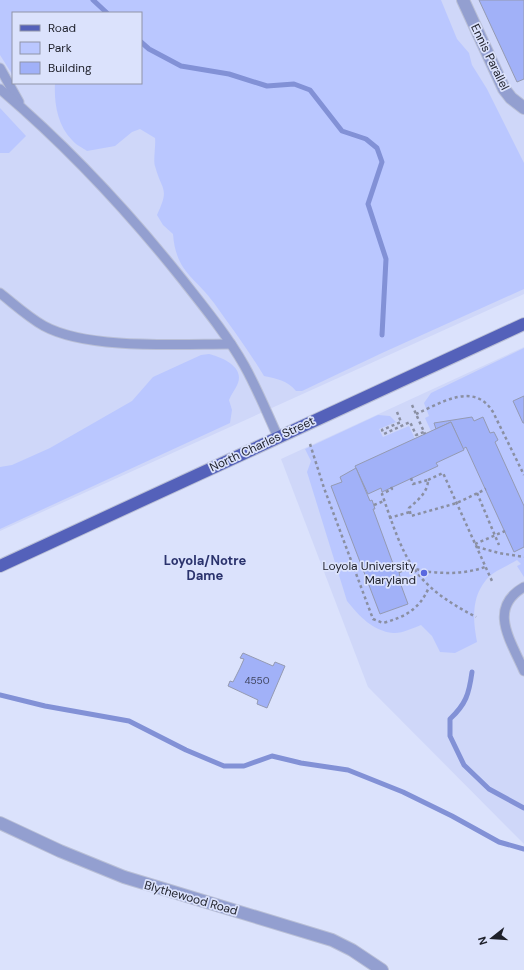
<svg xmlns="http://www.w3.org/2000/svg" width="524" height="970" font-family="'DM Sans',sans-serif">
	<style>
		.built { fill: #cfd7f9; fill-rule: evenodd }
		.green { fill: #bac7ff }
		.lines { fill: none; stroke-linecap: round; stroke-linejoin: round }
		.stream { stroke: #8291d6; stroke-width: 5 }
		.building { fill: #a1b1f8; stroke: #949ab2 }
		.lane-casing { stroke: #b9bfd6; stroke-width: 11 }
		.street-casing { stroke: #b9bfd6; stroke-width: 14 }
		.primary-casing { stroke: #b9bfd6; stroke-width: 14 }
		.path { stroke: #8a8fa2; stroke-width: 2.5; stroke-dasharray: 3 3; stroke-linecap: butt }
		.lane { stroke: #939fd0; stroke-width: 9 }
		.street { stroke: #939fd0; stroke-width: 12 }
		.primary { stroke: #5461ba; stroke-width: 12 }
		.poi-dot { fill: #5a68df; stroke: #dbe2fc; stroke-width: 1.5 }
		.labels { text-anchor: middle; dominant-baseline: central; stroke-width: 3.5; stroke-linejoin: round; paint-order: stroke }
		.number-label { font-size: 10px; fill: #3f445e }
		.street-label { font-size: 12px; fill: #1e202a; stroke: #dbe2fc }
		.poi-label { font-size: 12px; fill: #1e202a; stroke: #dbe2fc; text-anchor: end }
		.neighbourhood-label { font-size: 13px; font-weight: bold; fill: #2b336d; stroke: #dbe2fc }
	</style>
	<rect width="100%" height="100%" fill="#dbe2fc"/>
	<!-- built -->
	<g class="built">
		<path d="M0,0H524V294L0,531ZM13,13H141V83H13Z"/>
		<path d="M524,347V844L368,687L281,459Z"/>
	</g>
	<!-- green -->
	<g class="green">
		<path d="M0,0H441L457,39L469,53L472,65L487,89L524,163V289L382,353L302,391H296C287,380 277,379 264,376C249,351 231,327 214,303C194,276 176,272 173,234L163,225L157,215C170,187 162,192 155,166C153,161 156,145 155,138L140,129L132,132L115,146L87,151C83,148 76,145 72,140C57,125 54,102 55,83H141V13H13L12,74L0,55Z"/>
		<path d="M0,108L26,136L9,153H0Z"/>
		<path d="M524,348V577L517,566L521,564L517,560C508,566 493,571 486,580C471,598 473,621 477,642L455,653L440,652L432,636L421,625C413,628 401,634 393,633C373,631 359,616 347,601L307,472L311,461L305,449L378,415L390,416L396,422L379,429L383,437L409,426L415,439L431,431L425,418L429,416L424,403L431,393Z"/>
		<path d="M209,354C221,357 244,366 238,383C236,389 231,394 229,400L232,410L230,423L0,529V467L12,465L50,448L132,401L153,377L201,355Z"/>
	</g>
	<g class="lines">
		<!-- stream -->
		<g class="stream">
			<path d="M93,0L107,13"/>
			<path d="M141,42L149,49L181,66L229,74L267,86L294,84L310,90L342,131L366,139L377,148L382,162L368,204L386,259L382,335"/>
			<path d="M472,672C469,694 466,704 450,719V736L464,765L489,789L524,808"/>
			<path d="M0,695L45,706L129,721L186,750L224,766H244L272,756L301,763L348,770L403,792L452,816L499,842L524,849"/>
		</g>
	</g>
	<!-- building -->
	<g class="building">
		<path d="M479,0H524V79L517,82Z"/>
		<path d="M524,396V423H523L513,401Z"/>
		<path d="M472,417L474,421L483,417L490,433L494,432L498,440L495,442L524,506V547L514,552L466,447L463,449L451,422L436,429L434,423Z"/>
		<path d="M451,422L464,450L436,463L438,466L382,492L381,488L368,494L355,466Z"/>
		<path d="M356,468L370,501L372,500L375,509H373L395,569L397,568L399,572L400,577H398L408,604L380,614L331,486L342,482L340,477Z"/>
		<path d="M243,653L273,666L275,662L285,666L267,708L257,704L258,700L228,686L230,681L233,682L240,668L244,659L240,658Z"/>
	</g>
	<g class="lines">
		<!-- lane casing -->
		<g class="lane-casing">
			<g id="lane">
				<path d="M0,68L19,102"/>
				<path d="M0,89C67,146 127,210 182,279C204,307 227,335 244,365C257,388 267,413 278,437"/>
				<path d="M0,293C14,304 28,317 44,326C88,350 180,344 231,344"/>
				<path d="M524,587C487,608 511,641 524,671"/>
			</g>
		</g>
		<!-- street casing -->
		<g class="street-casing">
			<g id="street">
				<path d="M463,0L504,89L511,98L524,108"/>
				<path d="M0,823L60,851L124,877L332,940L352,950L382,970"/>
			</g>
		</g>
		<!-- primary casing -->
		<g class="primary-casing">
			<path id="primary" d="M0,566L524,324"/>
		</g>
		<!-- path -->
		<g class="path">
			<path d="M412,405L425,434"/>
			<path d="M397,412L401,422L382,430L384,434L410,422L416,435L424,432"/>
			<path d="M416,414C441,403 474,381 493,412L524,475"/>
			<path d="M310,444L324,488L373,619L383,623C405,617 420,609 429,587"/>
			<path d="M411,478L413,484L428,480C428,492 418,500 409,508L411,516L457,503L486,489"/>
			<path d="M428,480L443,473L492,581"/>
			<path d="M391,487L392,489L382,494C405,560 411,583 476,617"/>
			<path d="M477,493L499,545"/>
			<path d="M374,505L384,501"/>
			<path d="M389,518L410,512"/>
			<path d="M475,544L505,531"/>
			<path d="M477,547L499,553L524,557"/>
			<path d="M399,572C418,565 414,571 432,572C450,574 468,573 485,567"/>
		</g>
		<!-- lane -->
		<use href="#lane" class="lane"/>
		<!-- street -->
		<use href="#street" class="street"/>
		<!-- primary -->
		<use href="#primary" class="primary"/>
	</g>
	<!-- markers -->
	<circle class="poi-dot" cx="424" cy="573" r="4"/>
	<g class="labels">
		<!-- number labels -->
		<g class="number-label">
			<text x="257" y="680">4550</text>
		</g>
		<!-- street labels -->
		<g class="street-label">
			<text transform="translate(490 57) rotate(64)">Ennis Parallel</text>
			<text transform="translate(262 444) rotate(-25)">North Charles Street</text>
			<text transform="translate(191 898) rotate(16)">Blythewood Road</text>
		</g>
		<!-- poi labels -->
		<g class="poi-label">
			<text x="416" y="566">Loyola University<tspan x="416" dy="14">Maryland</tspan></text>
		</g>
		<!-- neighbourhood labels -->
		<g class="neighbourhood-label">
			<text x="205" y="560">Loyola/Notre<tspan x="205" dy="15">Dame</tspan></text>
		</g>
	</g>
	<!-- legend -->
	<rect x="12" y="12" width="130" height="72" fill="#dbe2fc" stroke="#8f94a8"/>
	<rect x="20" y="25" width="20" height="6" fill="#5461ba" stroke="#8f94a8"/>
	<text x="48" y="32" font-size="12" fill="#1e202a">Road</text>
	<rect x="20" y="42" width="20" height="12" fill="#bac7ff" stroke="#8f94a8"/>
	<text x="48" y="52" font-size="12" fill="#1e202a">Park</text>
	<rect x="20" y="62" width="20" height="12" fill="#a1b1f8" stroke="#8f94a8"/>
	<text x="48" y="72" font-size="12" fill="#1e202a">Building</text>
	<!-- north arrow -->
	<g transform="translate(492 938) rotate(253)" stroke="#dbe2fc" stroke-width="3" paint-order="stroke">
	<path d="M0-3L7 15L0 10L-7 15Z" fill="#1e202a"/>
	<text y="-6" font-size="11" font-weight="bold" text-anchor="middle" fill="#1e202a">N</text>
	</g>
</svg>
